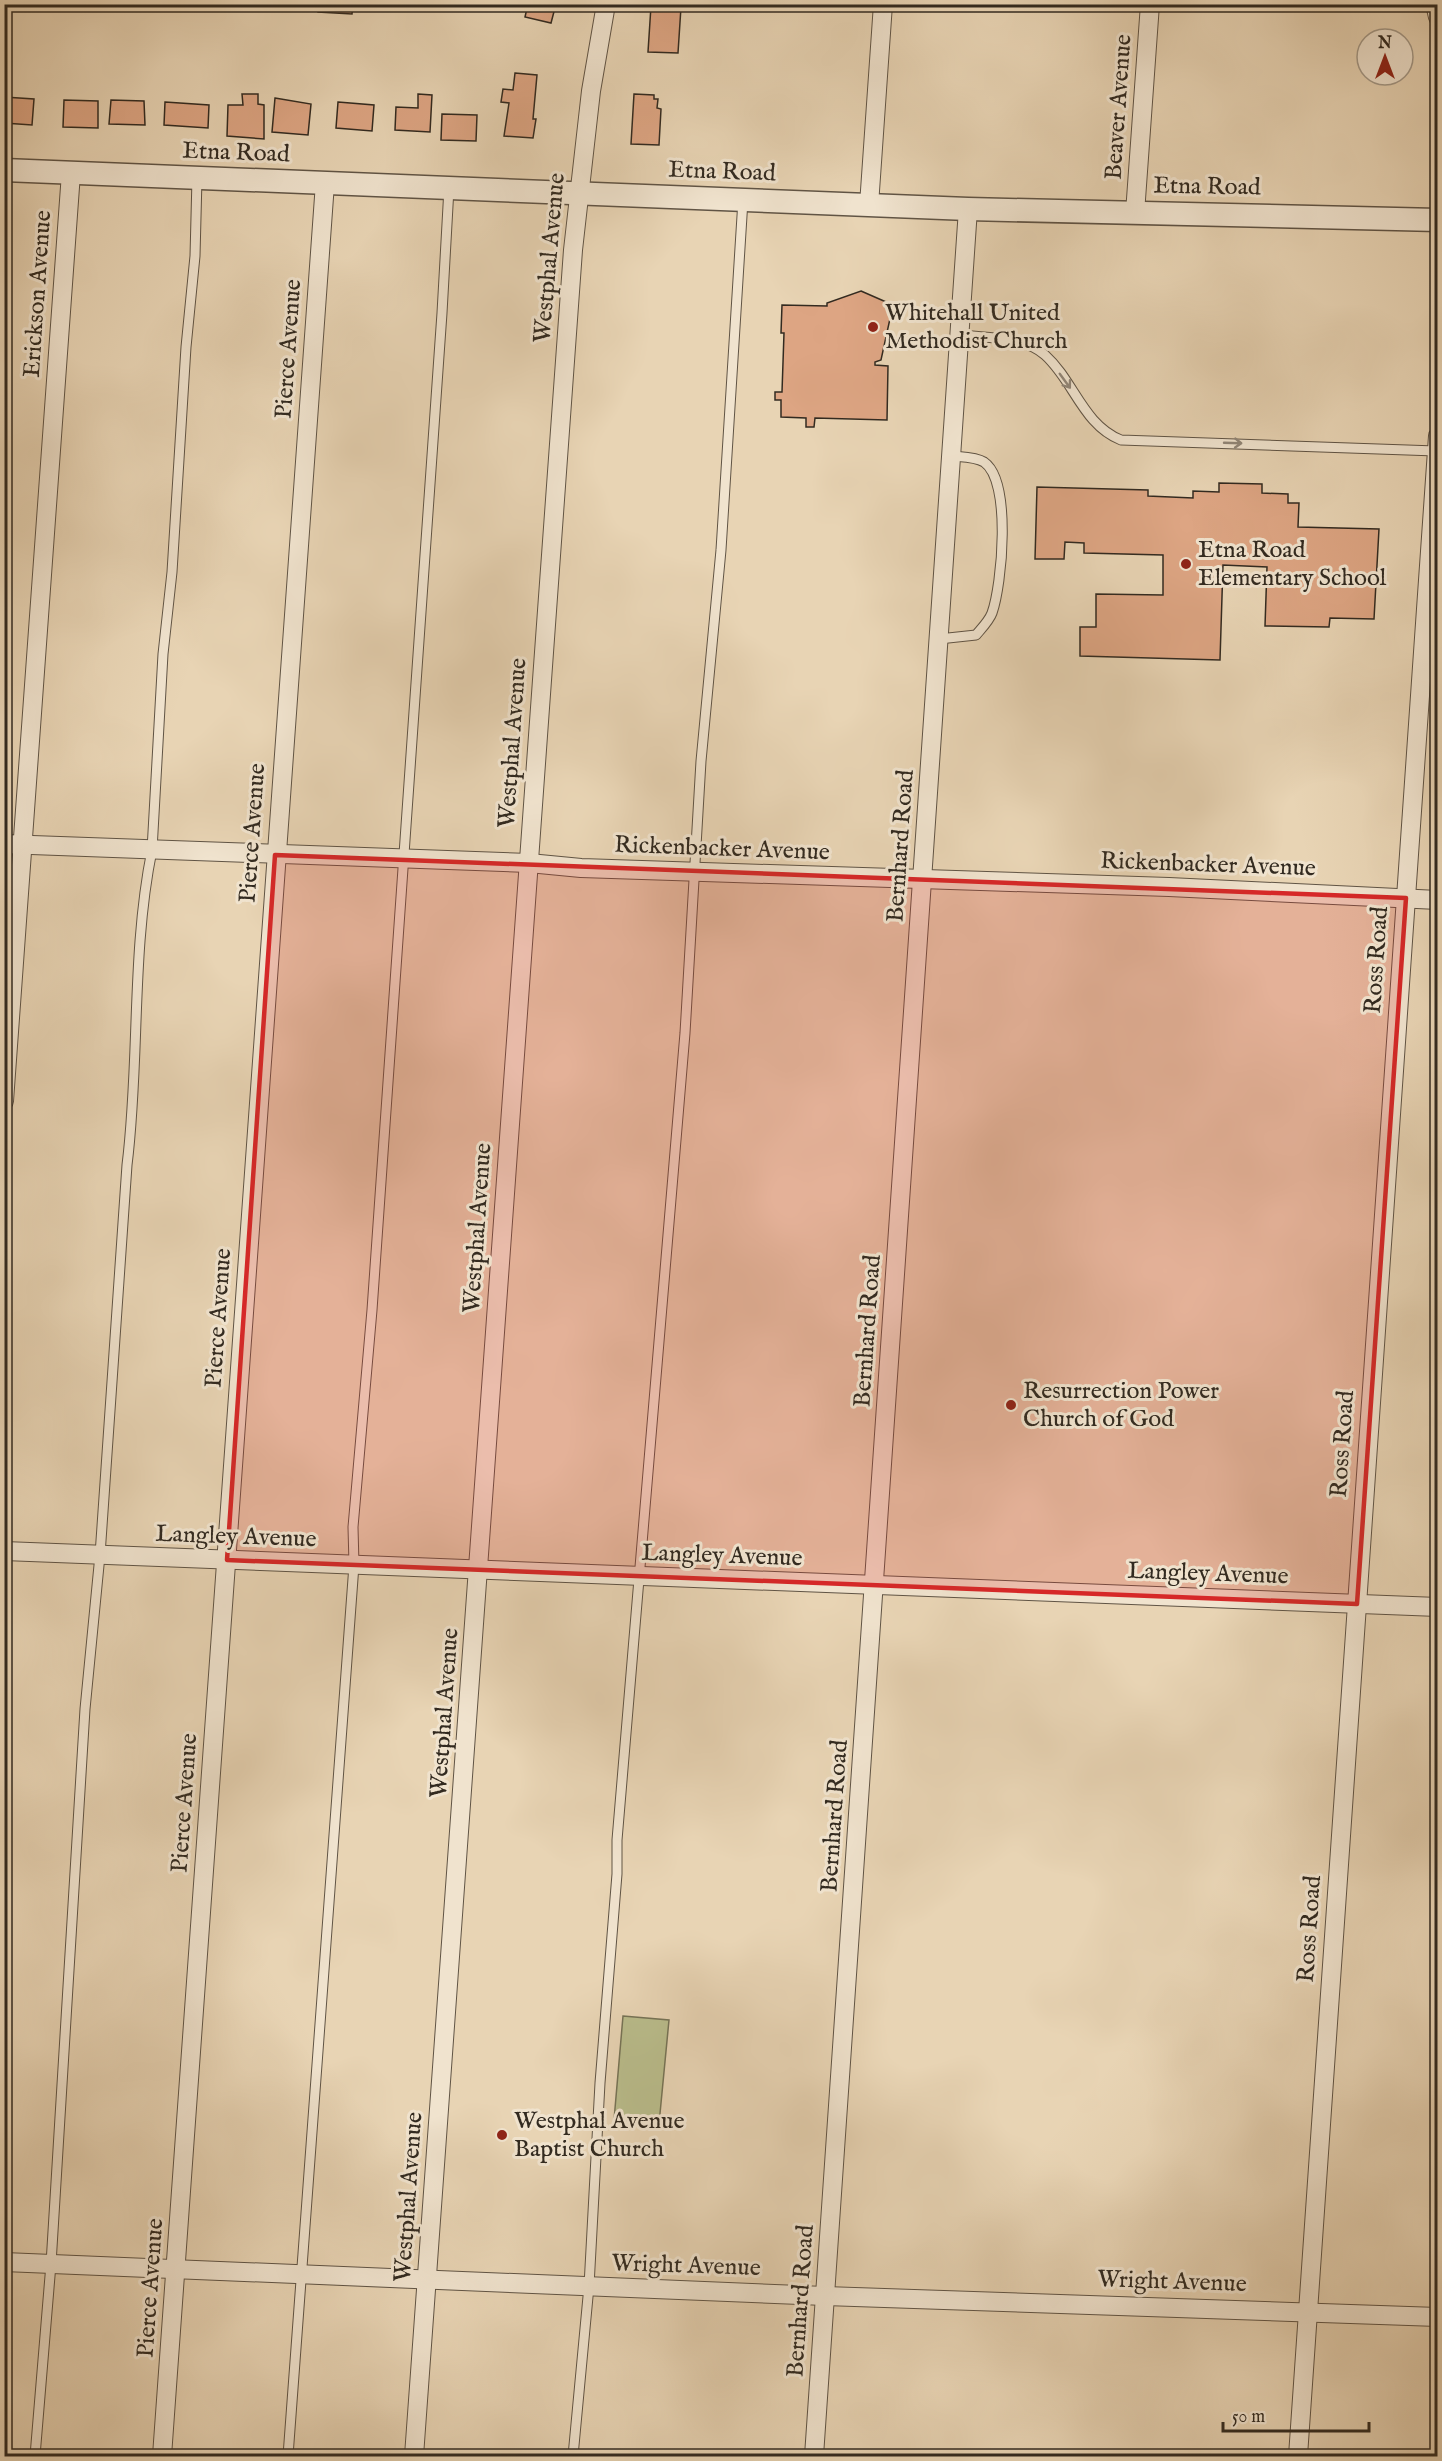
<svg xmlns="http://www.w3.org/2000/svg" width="1442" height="2461" font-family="'IM FELL English',serif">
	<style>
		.green { fill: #b9bc8b; stroke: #767356; stroke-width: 1.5 }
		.building { fill: #dda583; stroke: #322a20; stroke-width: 1.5 }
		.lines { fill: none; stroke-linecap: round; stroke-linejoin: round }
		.service-casing { stroke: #605445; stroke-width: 11 }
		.minor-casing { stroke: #605445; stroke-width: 20 }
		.tertiary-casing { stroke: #605445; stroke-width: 25 }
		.service { stroke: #f0e3ce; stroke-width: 9 }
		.minor { stroke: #f0e3ce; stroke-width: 18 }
		.tertiary { stroke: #f0e3ce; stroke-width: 22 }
		.oneway { stroke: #918677 }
		.marked { fill: #d62828; fill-opacity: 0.2; stroke: #d62828; stroke-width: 4.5; stroke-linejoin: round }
		.poi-dot { fill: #8f2418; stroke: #f0e3ce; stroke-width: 2 }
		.labels { text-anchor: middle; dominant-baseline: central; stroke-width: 6; stroke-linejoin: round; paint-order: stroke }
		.street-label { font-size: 24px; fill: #322a20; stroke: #f0e3ce }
		.poi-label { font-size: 24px; fill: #322a20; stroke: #f0e3ce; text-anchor: start }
	</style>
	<rect width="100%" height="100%" fill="#e8d4b4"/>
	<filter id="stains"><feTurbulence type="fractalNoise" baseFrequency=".00333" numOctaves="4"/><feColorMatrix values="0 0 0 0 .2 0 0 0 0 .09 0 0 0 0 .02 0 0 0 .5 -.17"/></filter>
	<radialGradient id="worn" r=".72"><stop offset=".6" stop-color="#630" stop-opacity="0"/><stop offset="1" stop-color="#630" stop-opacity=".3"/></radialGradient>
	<!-- green -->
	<path class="green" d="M623,2016L669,2020L659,2124L614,2120Z"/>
	<!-- building -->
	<g class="building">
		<path d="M177,4H202L201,10L177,9Z"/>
		<path d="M318,4H353L352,14L318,12Z"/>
		<path d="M528,4H556L551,23L525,17Z"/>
		<path d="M651,6L681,7L678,53L648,52Z"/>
		<path d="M515,73L537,75L533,119H536L533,138L504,136L509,103L501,102L503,89L513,90Z"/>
		<path d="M242,94H258V104L264,105V139L227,136L228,105H243Z"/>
		<path d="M418,94L432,95L430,132L395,130L396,107L418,108Z"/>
		<path d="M634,94L654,95V99H658L657,108L661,109L659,145L631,144Z"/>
		<path d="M4,97L34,99L32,125L4,123Z"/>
		<path d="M275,98L311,104L308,135L272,132Z"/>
		<path d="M64,100L98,101V128L63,127Z"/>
		<path d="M111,100L144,101L145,125L109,124Z"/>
		<path d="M165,102L209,105L208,128L164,125Z"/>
		<path d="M338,102L374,105L372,131L336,128Z"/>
		<path d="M442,114L477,115L476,141L441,140Z"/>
		<path d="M861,291L893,305L881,360L875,362V365L888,366L887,420L815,418L814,427H806V418L781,417V400H775V392H782L784,333H781L782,305L827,306V303Z"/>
		<path d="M1219,483L1262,484V493L1288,494V503H1299L1298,527L1379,529L1374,619L1330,618L1329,627L1265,626L1267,567L1223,565L1220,660L1080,656V627H1096V594L1163,595V555L1084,553V543L1065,542L1064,559H1035L1037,487L1148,490V496L1193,498V491L1219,492Z"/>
	</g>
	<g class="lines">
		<!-- service casing -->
		<g class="service-casing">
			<g id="service">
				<path d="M961,335C987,338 1024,336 1045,355C1074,381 1083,425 1121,440L1436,451"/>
				<path d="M939,639L976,635C981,629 989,621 992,613C1002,585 1012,481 984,462C976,457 961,457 952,456"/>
				<path d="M35,2456L51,2264L85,1709L100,1555L127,1165C140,1061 131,953 152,850L163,654L172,572L186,347L195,256L197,178"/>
				<path d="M288,2456L354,1565L353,1527L372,1310L442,313L449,188"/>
				<path d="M573,2456L589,2286L600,2083L617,1874V1840L685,1033L701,761L721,550L743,200"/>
			</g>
		</g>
		<!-- minor casing -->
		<g class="minor-casing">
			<g id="minor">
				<path d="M1435,4L1438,17"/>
				<path d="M869,205L883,4"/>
				<path d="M1135,213L1150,4"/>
				<path d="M4,844L529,863L581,868L1169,887L1438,900"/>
				<path d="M4,1101L71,173"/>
				<path d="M4,1551L1438,1607"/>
				<path d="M4,2262L825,2296L1438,2317"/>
				<path d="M162,2456L325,183"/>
				<path d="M414,2456L573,250L591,91L606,4"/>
				<path d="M814,2456L968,209"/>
				<path d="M1298,2456L1438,436"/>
			</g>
		</g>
		<!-- tertiary casing -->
		<g class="tertiary-casing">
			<path id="tertiary" d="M4,170L968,209L1438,220"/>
		</g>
		<!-- service -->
		<use href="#service" class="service"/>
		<!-- minor -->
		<use href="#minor" class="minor"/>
		<!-- tertiary -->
		<use href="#tertiary" class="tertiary"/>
	</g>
	<!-- one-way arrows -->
	<defs><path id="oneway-shaft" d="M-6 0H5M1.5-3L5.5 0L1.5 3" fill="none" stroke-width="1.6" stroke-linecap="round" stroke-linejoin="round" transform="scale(1.5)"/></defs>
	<g class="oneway">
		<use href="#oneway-shaft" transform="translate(1065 381) rotate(54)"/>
		<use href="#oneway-shaft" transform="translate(1233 443) rotate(2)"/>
	</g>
	<!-- marked area -->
	<path class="marked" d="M275,855L1406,898L1357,1604L227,1560Z"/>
	<!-- markers -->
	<g class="poi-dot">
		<circle cx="873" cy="327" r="6"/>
		<circle cx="1186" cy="564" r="6"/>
		<circle cx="1011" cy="1405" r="6"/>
		<circle cx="502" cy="2135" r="6"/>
	</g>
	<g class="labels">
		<!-- street labels -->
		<g class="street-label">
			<text transform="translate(1119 107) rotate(-86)">Beaver Avenue</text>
			<text transform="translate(236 153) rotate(2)">Etna Road</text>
			<text transform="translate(722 172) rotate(2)">Etna Road</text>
			<text transform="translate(1207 187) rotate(1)">Etna Road</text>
			<text transform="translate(550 258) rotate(-85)">Westphal Avenue</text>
			<text transform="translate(38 294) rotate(-86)">Erickson Avenue</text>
			<text transform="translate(289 349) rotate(-86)">Pierce Avenue</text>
			<text transform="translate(513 743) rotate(-86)">Westphal Avenue</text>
			<text transform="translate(253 833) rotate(-86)">Pierce Avenue</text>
			<text transform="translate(901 846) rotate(-86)">Bernhard Road</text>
			<text transform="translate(722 849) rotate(2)">Rickenbacker Avenue</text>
			<text transform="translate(1208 865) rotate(2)">Rickenbacker Avenue</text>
			<text transform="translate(1377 960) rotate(-86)">Ross Road</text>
			<text transform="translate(478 1228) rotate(-86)">Westphal Avenue</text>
			<text transform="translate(219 1318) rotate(-86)">Pierce Avenue</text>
			<text transform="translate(868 1331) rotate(-86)">Bernhard Road</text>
			<text transform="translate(1343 1444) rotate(-86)">Ross Road</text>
			<text transform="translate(236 1537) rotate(2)">Langley Avenue</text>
			<text transform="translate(722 1556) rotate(2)">Langley Avenue</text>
			<text transform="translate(1208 1574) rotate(2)">Langley Avenue</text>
			<text transform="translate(445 1713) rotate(-86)">Westphal Avenue</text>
			<text transform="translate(185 1803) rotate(-86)">Pierce Avenue</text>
			<text transform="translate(835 1816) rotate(-86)">Bernhard Road</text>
			<text transform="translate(1310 1929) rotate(-86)">Ross Road</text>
			<text transform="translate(409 2197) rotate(-86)">Westphal Avenue</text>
			<text transform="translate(686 2266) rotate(2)">Wright Avenue</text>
			<text transform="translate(1172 2282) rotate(2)">Wright Avenue</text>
			<text transform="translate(151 2288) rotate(-86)">Pierce Avenue</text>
			<text transform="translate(801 2301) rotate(-86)">Bernhard Road</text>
		</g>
		<!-- poi labels -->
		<g class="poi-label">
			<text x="885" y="313">Whitehall United<tspan x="885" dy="28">Methodist Church</tspan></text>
			<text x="1198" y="550">Etna Road<tspan x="1198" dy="28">Elementary School</tspan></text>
			<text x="1023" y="1391">Resurrection Power<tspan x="1023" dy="28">Church of God</tspan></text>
			<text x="514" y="2121">Westphal Avenue<tspan x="514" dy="28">Baptist Church</tspan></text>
		</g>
	</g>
	<!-- margin -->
	<rect width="1442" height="2461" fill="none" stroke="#e8d4b4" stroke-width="24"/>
	<rect x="6" y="6" width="1430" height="2449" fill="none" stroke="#322a20" stroke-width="3"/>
	<rect x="12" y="12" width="1418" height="2437" fill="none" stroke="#322a20" stroke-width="1.5"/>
	<!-- north arrow -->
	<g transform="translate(1385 57)"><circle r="28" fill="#f0e3ce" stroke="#a49988" stroke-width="1.5"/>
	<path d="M0-4.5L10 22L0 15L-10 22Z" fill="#8f2418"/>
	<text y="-9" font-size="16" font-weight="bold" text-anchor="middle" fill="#322a20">N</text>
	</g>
	<!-- scale -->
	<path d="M1223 2422v9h146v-9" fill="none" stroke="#322a20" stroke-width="3"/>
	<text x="1232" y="2422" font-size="18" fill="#322a20" stroke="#f0e3ce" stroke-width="4.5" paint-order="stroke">50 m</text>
	<rect width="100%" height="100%" filter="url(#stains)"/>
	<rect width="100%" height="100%" fill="url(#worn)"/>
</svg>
